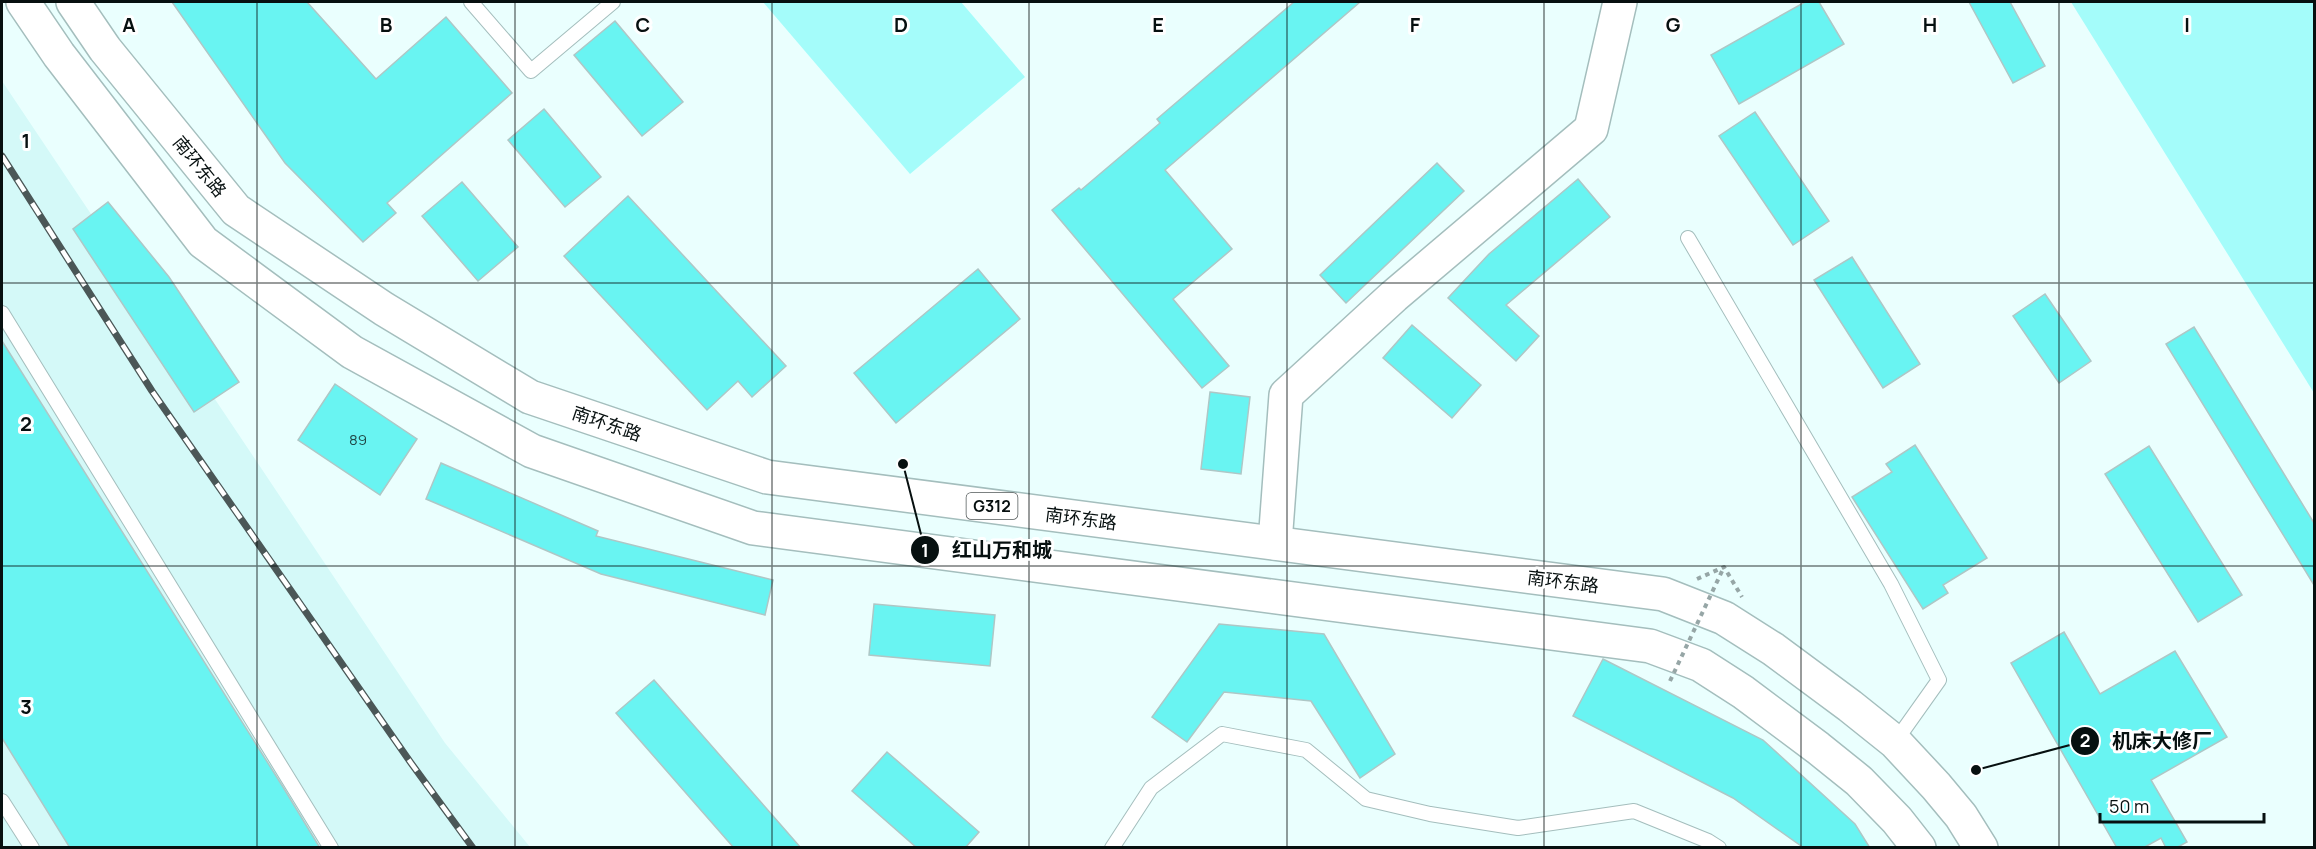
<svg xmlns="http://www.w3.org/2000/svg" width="2316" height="849" font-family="Manrope,'Noto Sans SC',sans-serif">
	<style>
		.built { fill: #d4f9f8 }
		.green { fill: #a4fcfa }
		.building { fill: #69f4f2; stroke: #aec7c6; stroke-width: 1.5 }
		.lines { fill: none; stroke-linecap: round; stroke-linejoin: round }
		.service-casing { stroke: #a4bebd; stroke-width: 16 }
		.tertiary-casing { stroke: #a4bebd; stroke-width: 36 }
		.trunk-casing { stroke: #a4bebd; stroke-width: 36 }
		.path { stroke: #96a6a6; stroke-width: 4; stroke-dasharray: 4.5 4.5; stroke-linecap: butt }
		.service { stroke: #fff; stroke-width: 14 }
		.tertiary { stroke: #fff; stroke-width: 33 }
		.trunk { stroke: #fff; stroke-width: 33 }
		.rail-casing { stroke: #4b5757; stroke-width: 7 }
		.rail { stroke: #fff; stroke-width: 4.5; stroke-dasharray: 14; stroke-linecap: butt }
		.path-bridge { stroke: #96a6a6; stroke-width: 4; stroke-dasharray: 4.5 4.5; stroke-linecap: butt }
		.grid { fill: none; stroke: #071010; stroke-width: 1.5; stroke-opacity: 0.55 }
		.labels { text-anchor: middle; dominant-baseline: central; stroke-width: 6; stroke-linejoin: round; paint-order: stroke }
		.number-label { font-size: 15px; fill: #204948 }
		.shield { fill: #fff; stroke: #515858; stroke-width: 1.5 }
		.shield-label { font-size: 16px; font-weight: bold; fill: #071010 }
		.street-label { font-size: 18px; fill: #071010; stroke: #fff }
		.grid-label { font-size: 20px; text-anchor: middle; font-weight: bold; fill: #071010; stroke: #fff; stroke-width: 6; stroke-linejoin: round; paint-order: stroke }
		.leader { fill: none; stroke: #071010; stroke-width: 2 }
		.callout-dot { fill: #071010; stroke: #fff; stroke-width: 2 }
		.mark-label { font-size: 18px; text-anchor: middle; font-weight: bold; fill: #fff }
		.callout-label { font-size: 20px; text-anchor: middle; font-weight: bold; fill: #071010; stroke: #fff; stroke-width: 6; stroke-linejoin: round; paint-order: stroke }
	</style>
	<rect width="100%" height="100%" fill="#eafffe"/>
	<!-- built -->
	<path class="built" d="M2,81L445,743L530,847H2Z"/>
	<!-- green -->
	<g class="green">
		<path d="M763,2H961L1025,77L910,174Z"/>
		<path d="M2071,2H2314V393Z"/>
	</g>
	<!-- building -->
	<g class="building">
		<path d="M172,2H307L376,79L446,17L512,93L387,203L396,213L363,242L285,163Z"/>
		<path d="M1294,2H1360L1165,170L1232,249L1173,299L1229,366L1202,388L1052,210L1079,188L1081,190L1160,123L1157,119Z"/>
		<path d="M1805,2H1819L1844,44L1739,104L1711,55Z"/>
		<path d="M1969,2H2010L2045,66L2013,83Z"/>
		<path d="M615,21L683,102L642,136L574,55Z"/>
		<path d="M544,109L601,177L565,207L508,140Z"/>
		<path d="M1755,112L1829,221L1793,245L1719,136Z"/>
		<path d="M1437,163L1464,191L1346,303L1320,275Z"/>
		<path d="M1578,179L1610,217L1506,305L1539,336L1516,361L1448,298L1489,254Z"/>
		<path d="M462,182L518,247L478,281L422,216Z"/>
		<path d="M628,196L786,366L752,397L738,381L707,410L564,256Z"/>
		<path d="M108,202L169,277L239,382L194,412L73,229Z"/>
		<path d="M1852,257L1920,364L1883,388L1814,280Z"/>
		<path d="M978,269L1020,319L896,423L854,373Z"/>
		<path d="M2045,294L2091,361L2059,383L2013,316Z"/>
		<path d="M1412,325L1481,385L1452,418L1383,358Z"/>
		<path d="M2194,327L2314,523V585L2166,344Z"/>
		<path d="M2,341L283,787L320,848H70L2,738Z"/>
		<path d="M335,384L417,439L380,495L298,440Z"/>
		<path d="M1210,392L1250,397L1241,474L1201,469Z"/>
		<path d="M1915,445L1987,558L1943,585L1948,593L1923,609L1852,497L1892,472L1886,464Z"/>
		<path d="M2149,446L2242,595L2198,622L2105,474Z"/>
		<path d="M441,463L598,531L596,536L773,580L765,615L601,574L426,499Z"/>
		<path d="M874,604L995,615L990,666L869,655Z"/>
		<path d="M1219,624L1324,634L1395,754L1360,778L1311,701L1224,692L1187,742L1152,717Z"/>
		<path d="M2064,632L2100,694L2175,651L2227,737L2151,780L2187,842L2176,848H2166L2161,838L2143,848H2117L2011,663Z"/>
		<path d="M1603,659L1763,740L1855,824L1870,848H1804L1733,798L1573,716Z"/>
		<path d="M654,680L801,848H734L616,713Z"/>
		<path d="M887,752L979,832L965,848H917L852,791Z"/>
	</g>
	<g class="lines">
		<!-- service casing -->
		<g class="service-casing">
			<g id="service">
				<path d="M471,2L531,71L613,2"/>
				<path d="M1688,238L1891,584L1939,680L1895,742"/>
				<path d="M2,313L331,848"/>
				<path d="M2,801L32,848"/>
				<path d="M1112,848L1151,788L1222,734L1306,750L1366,799L1430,814L1518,828L1634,811L1708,841L1719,848"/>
			</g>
		</g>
		<!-- tertiary casing -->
		<g class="tertiary-casing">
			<path id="tertiary" d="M1275,543L1286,395L1394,296L1591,129L1620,2"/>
		</g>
		<!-- trunk casing -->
		<g class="trunk-casing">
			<g id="trunk">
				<path d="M23,2L59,55L203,242L352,352L532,451L753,528L1650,646L1701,665L1743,692L1818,748L1859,781L1897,820L1919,848"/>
				<path d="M73,2L105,49L236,210L384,309L530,397L767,477L1663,594L1724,618L1773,649L1850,706L1895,742L1936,786L1961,816L1981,848"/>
			</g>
		</g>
		<!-- path -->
		<path class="path" d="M1697,579L1724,567L1742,597"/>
		<!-- service -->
		<use href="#service" class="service"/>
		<!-- tertiary -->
		<use href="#tertiary" class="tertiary"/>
		<!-- trunk -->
		<use href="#trunk" class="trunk"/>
		<!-- rail casing -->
		<g class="rail-casing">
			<path id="rail" d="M2,156L152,391L411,763L473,848"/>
		</g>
		<!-- rail -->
		<use href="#rail" class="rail"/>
		<!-- path-bridge -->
		<path class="path-bridge" d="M1670,681L1724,567"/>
	</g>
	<!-- grid -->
	<path class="grid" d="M257,2V848M515,2V848M772,2V848M1029,2V848M1287,2V848M1544,2V848M1801,2V848M2059,2V848M2,283H2314M2,566H2314"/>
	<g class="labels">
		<!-- number labels -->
		<g class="number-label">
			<text x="358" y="439">89</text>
		</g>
		<!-- shield labels -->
		<rect class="shield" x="966.5" y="493" width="51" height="26" rx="4.5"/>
		<g class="shield-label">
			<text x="992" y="506">G312</text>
		</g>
		<!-- street labels -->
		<g class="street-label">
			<text transform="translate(200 166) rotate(51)">南环东路</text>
			<text transform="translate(607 423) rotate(19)">南环东路</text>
			<text transform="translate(1081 518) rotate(7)">南环东路</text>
			<text transform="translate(1563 581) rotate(7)">南环东路</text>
		</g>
	</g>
	<g class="grid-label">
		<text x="129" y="32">A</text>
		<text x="386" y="32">B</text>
		<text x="643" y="32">C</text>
		<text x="901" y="32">D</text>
		<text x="1158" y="32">E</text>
		<text x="1415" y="32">F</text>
		<text x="1673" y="32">G</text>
		<text x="1930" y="32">H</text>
		<text x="2187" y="32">I</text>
		<text x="26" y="148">1</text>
		<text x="26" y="431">2</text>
		<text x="26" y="714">3</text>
	</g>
	<!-- callouts -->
	<path class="leader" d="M903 464L925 550M1976 770L2085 741"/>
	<g class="callout-dot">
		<circle cx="903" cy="464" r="6"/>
		<circle cx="1976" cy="770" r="6"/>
		<circle cx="925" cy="550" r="15"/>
		<circle cx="2085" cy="741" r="15"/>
	</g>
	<g class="mark-label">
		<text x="925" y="557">1</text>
		<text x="2085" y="747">2</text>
	</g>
	<g class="callout-label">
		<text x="1002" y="557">红山万和城</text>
		<text x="2162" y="748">机床大修厂</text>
	</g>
	<!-- border -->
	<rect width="2316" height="849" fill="none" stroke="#071010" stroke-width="6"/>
	<!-- scale -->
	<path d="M2100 813v9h164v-9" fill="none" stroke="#071010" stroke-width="3"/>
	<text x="2109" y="813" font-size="18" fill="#071010" stroke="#ffffff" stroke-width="4.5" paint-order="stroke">50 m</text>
</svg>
